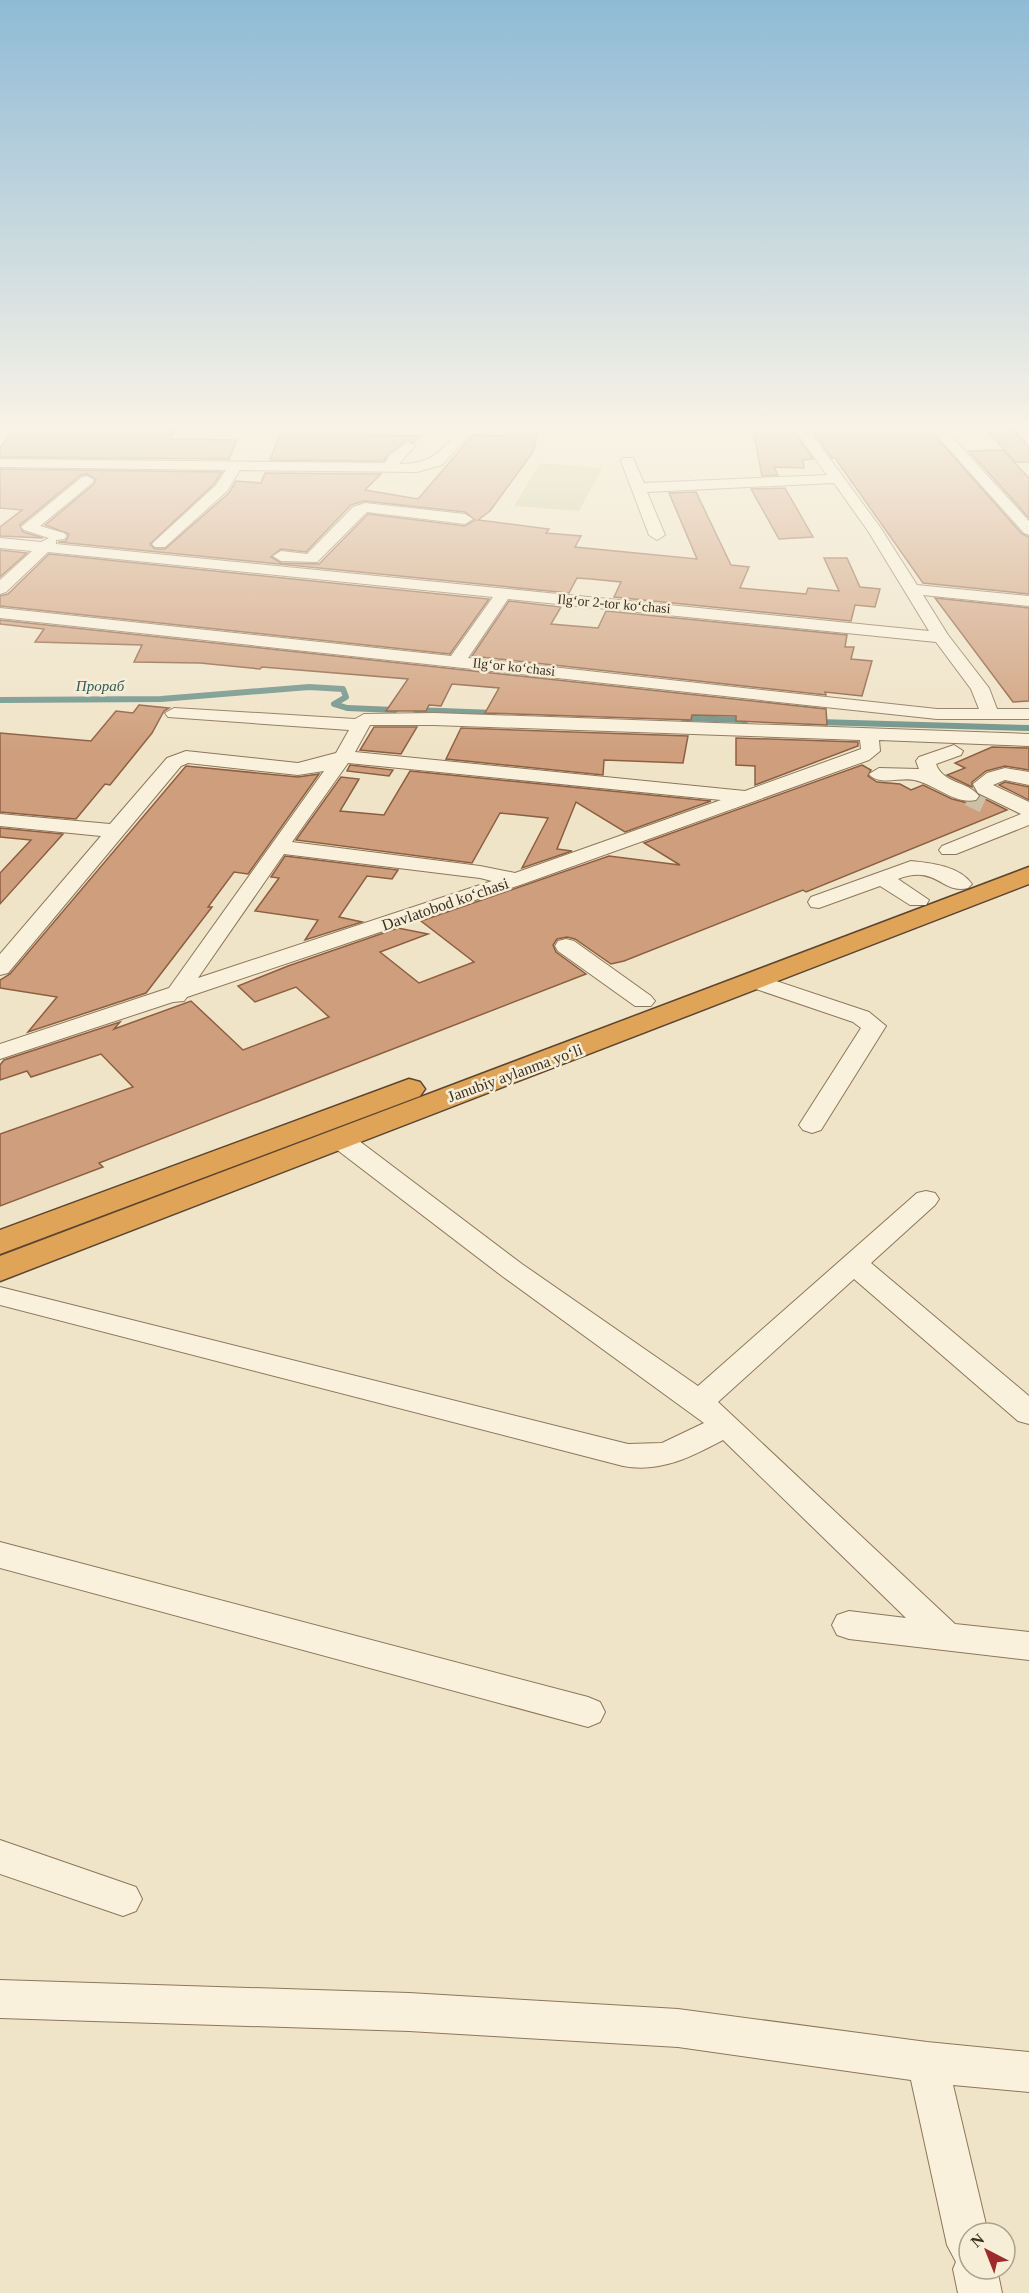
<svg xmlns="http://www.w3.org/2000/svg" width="1029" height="2293" font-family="'Times New Roman',serif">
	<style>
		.green { fill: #c9cf9b }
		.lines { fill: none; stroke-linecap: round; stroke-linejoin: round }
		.stream { stroke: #6f938a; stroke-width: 6 }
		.building { fill: #cf9f7d; stroke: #8d5f41; stroke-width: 1.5; fill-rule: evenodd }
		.minor-tunnel { stroke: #ccc0a6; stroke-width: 20; stroke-dasharray: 20 10; stroke-linecap: butt }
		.minor-casing { stroke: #8d765c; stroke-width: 2 }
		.highway-casing { stroke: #5b4430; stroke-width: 3 }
		.minor { fill: #faf1dc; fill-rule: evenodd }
		.highway { fill: #e0a458; fill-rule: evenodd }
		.labels { text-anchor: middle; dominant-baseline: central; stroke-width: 5; stroke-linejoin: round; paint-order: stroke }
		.far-street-label { font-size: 14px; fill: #3d2e20; stroke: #f7eed8 }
		.far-water-label { font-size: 15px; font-style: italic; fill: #2f5d5a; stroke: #f7eed8 }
		.street-label { font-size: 16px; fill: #3d2e20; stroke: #f7eed8 }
	</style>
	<rect width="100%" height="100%" fill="#f0e4c8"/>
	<!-- green -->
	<path class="green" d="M540,463L602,468L579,511L514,506Z"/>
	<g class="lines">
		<!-- stream -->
		<g class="stream">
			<path d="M0,700L161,699L309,687L343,689L346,697L334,704L347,708L395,710"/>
			<path d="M416,710L494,713"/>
			<path d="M683,718L746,720"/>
			<path d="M818,722L1029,728"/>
		</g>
	</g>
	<!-- building -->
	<g class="building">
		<path d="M14,429H175L170,439L237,440L229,459L0,457V448Z"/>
		<path d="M282,429H369L367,435L420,436L414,443L407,440L388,454L384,461L270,460Z"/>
		<path d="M509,429H539L533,452L490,511L478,520L549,529L546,533L581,536L575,547L697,559L669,493L696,492L731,565L749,567L740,588L806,594L808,588L839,591L824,558H847L860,587L880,589L875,607L855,605L851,621L614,597L621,582L591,579L577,578L569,593L58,542L66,541L69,534L45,525L94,484L96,479L87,474L81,475L20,525L23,532L43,538L0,536V527L22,510L0,508V469L222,472L214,484L150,544L155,549H165L229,493L236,481L261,483L265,473L381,474L365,490L418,499L473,435L508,436ZM364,501L465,512L475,520L465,526L368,514L319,564L281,563L271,557L281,549L306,552L351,505Z"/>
		<path d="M753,429H792L813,459L803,460L804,468L774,467L778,475L762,476Z"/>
		<path d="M811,429H929L1022,534L1029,537V594L923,583L835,458H832Z"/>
		<path d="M986,429H1013L1029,447V462H1015Z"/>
		<path d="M1003,450L1029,478V518L969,451Z"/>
		<path d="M785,488L813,537L779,539L751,489Z"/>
		<path d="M0,550L27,553L0,577Z"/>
		<path d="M49,554L489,599L450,654L0,606V596L8,594Z"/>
		<path d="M935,598L1029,608V701L1013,702Z"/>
		<path d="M509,601L561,607L551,624L598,628L606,611L847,635L845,647H854L851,659L872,661L862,696L825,692L826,695L472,656Z"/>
		<path d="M0,620L826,709L827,725L736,721V716L692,715L691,720L485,713L499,688L452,684L441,706L429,705L426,711H386L408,679L262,667L260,669L200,663L134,662L142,645L35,642L44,629L0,624Z"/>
		<path d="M139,705L169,708L164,711L152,733L110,785L105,784L76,819L0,812V733L91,741L116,711L133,713Z"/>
		<path d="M374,727H417L401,754L360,750Z"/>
		<path d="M461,728L688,736L683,763L604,760L603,775L446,759Z"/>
		<path d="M736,738L858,742V746L755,785V766L736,765Z"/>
		<path d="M992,747L1029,748V770L1005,766L986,771L972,782V787L947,775L965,768L955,763Z"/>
		<path d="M350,765L393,770L389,776L347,771Z"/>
		<path d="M862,765L871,770L868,776L877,782L900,784L911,790L923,785L952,799L968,803L976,802L981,797L1007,810L806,892L803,890L624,961L611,964L575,939L567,937L557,939L553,945L556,952L586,974L99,1163L103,1167L0,1206V1134L133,1087L101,1054L31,1077L27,1071L0,1080V1065L4,1060L120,1022L114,1029L191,1001L243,1050L329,1017L296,987L255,1002L238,986L288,966L398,928L428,934L380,952L419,983L474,962L421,921L609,856L680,865L644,843Z"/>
		<path d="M186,766L298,777L319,774L248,874L234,872L208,907H212L146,993L28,1032L57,997L0,988V980L10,974Z"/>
		<path d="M410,771L711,801L625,832L576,802L557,849L572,851L522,868L548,818L500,813L472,863L296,840L341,777L359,779L340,811L384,815Z"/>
		<path d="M1005,782L1029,787V800L999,785Z"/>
		<path d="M0,828L63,834L0,904V873L31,840L0,837Z"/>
		<path d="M285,856L398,870L392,879L367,876L339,917L362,922L305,940L318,920L255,911L279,878L271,877Z"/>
	</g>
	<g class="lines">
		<!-- minor-tunnel -->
		<path class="minor-tunnel" d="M969,796L984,803"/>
		<!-- minor casing -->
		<g class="minor-casing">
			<g id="minor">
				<path d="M461,429H475L442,465L417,472L240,470L227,491L165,547H155L152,544L155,541L216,485L226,470L0,467V459L385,463L389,456L408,442L415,446L399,464C433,464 439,452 461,429Z"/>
				<path d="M794,429H808L880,527L917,585L1029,596V606L923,595L948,635L989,688L997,709H1029V719H937L0,618V608L451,656L493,597L48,552L6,592L0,594V580L32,551L0,548V538L41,542L49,538L24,530L21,527L82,477L87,476L94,480L92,483L40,526L64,533L67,536L64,539L56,540V544L929,631L868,531L834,483L647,492L665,535L657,540L649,535L621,461L623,458H633L644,483L827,475ZM508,599L936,642L971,689L979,709H937L468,658Z"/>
				<path d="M931,429H945L1029,521V535L1024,533Z"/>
				<path d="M365,503L465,514L473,519L465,524L367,512L317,562L281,561L273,556L281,551L307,554L353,507Z"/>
				<path d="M174,708L355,719L364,714L434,713L1029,734V746L879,740L880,751L869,760L523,884L187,997L184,1001L173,1002L0,1059V1044L169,988L324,771L298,775L188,763L181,766L8,973L0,975V954L101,836L0,826V814L110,824L167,758L186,751L298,763L336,753L349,730L168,717L165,713ZM370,725H434L860,740L861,749L745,791L355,752ZM348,763L721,800L515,873L480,866L292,842ZM284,854L480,878L492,881L198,978Z"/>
				<path d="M954,745L963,751L961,755L936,764C943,784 968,781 979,796L976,800C955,805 935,784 914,780C902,777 878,786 869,774L879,768L919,769L916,761L919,757Z"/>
				<path d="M1005,768L1029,772V785L1005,780L993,785L1029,802V825L956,854H942L939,850L942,846L1021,814L978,793L973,784L987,773Z"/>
				<path d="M911,861C931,863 959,866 972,884L968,888C942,895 937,864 898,879L929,900L926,905H910L880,886L819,908L811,907L808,902L811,897Z"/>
				<path d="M566,939L574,941L651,996L655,1001L651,1006H635L558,951L555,946L558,941Z"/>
				<path d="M755,974L869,1012L886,1026L821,1130L812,1133L803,1130L799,1125L861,1028L853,1022L747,986L744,981L747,976Z"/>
				<path d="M341,1132L350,1134L522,1264L698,1386L917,1193L926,1191L935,1193L939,1199L935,1205L871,1263L1029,1396V1424L1018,1421L854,1279L718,1402L955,1624L1029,1632V1660L849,1639L837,1635L832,1625L837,1615L849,1611L906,1618L723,1440C691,1457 660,1473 623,1466L0,1305V1287L628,1444L662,1443L704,1423L502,1276L332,1146L328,1140L332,1134Z"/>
				<path d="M0,1542L588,1697L600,1702L605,1712L600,1722L588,1727L0,1568Z"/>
				<path d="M0,1840L136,1887L142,1899L136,1911L123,1916L0,1874Z"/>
				<path d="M0,1980L409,1993L678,2009L927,2042L1029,2052V2092L953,2085L988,2233H969V2269H997L1002,2293H958L953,2269L956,2262L947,2245L911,2080L678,2047L409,2031L0,2018Z"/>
			</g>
		</g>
		<!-- highway casing -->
		<g class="highway-casing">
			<g id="highway">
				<path d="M1029,867V884L0,1281V1256Z"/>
				<path d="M409,1079L420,1082L425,1089L420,1096L0,1254V1230Z"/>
			</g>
		</g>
		<!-- minor -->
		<use href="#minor" class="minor"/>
		<!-- highway -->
		<use href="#highway" class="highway"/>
	</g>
	<!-- sky -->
	<linearGradient id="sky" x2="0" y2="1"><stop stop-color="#8fbad6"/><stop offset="0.57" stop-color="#f8f3e6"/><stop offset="1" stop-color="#f8f3e6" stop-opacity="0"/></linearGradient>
	<rect width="1029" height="750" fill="url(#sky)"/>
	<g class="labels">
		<!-- far-street labels -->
		<g class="far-street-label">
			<text transform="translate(614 604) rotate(5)">Ilgʻor 2-tor koʻchasi</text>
			<text transform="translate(514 667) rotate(6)">Ilgʻor koʻchasi</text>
		</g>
		<!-- far-water labels -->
		<g class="far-water-label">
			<text x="100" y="686">Прораб</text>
		</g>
		<!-- street labels -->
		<g class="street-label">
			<text transform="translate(445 904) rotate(-19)">Davlatobod koʻchasi</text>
			<text transform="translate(515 1073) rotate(-20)">Janubiy aylanma yoʻli</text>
		</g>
	</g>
	<!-- north arrow -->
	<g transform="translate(987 2251) rotate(318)"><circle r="28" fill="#f7eed8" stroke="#ada18e" stroke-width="1.5"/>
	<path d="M0-4.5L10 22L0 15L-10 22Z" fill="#9e2a2b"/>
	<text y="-9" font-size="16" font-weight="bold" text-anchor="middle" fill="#3d2e20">N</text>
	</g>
</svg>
